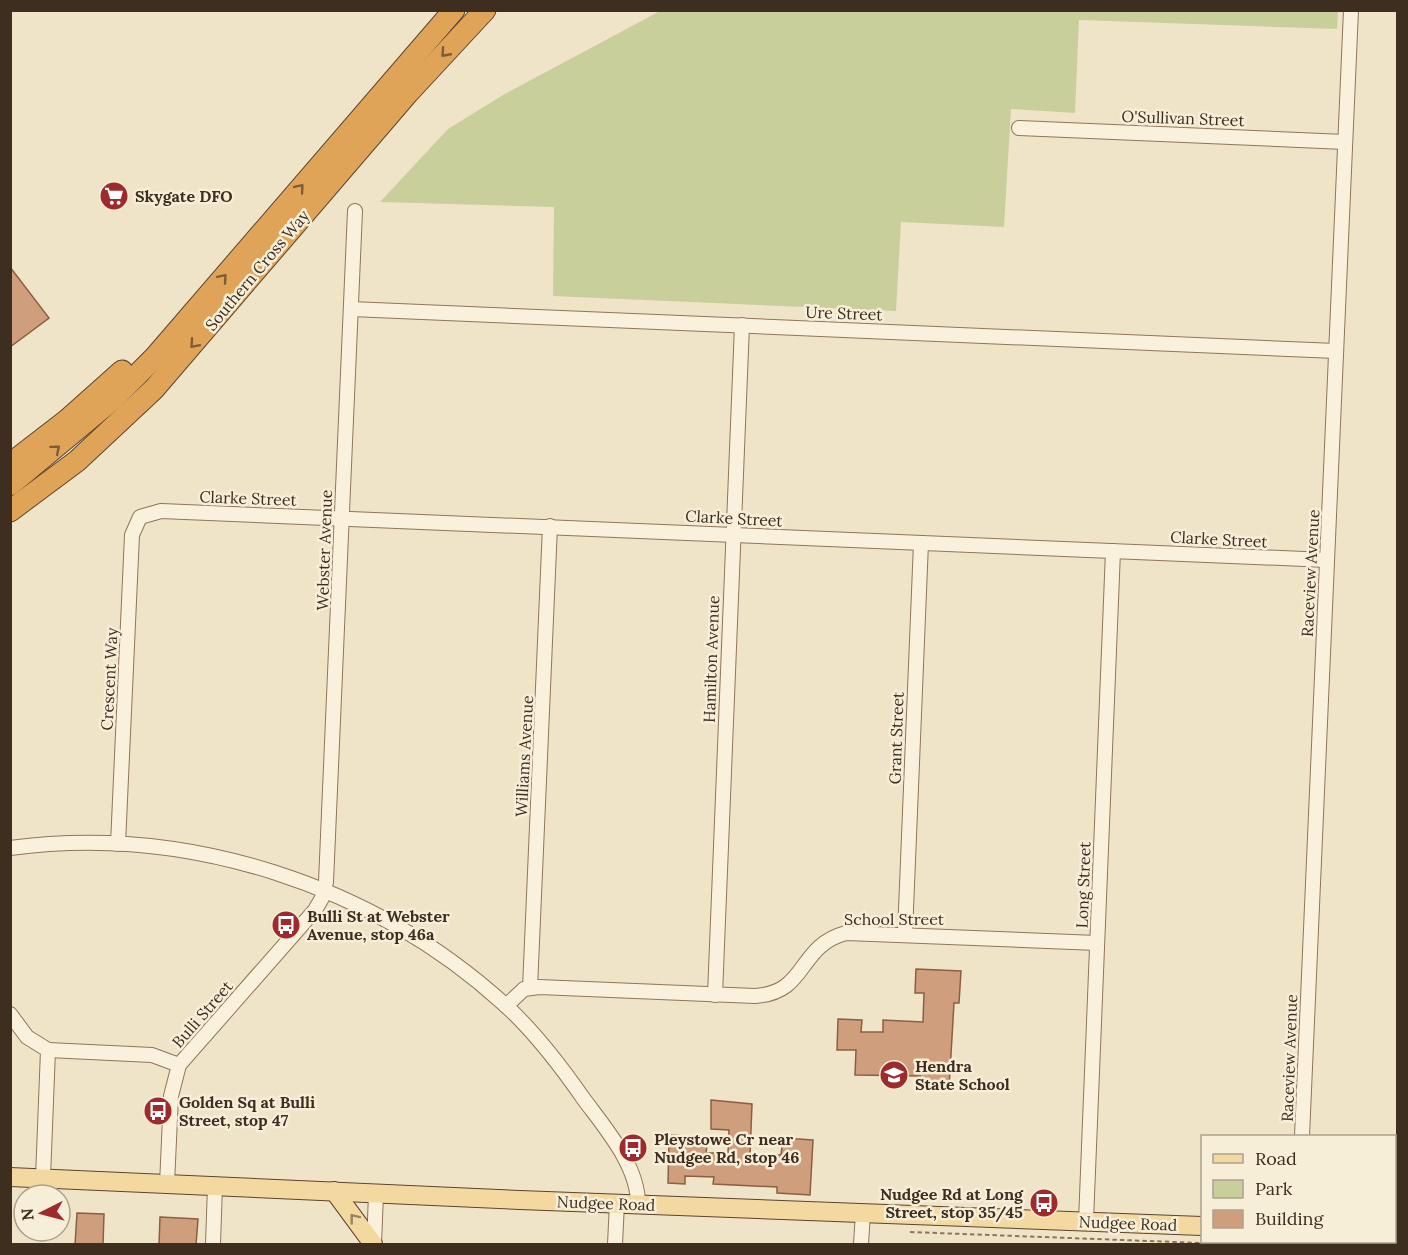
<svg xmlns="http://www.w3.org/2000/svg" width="1408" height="1255" font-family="Lora,serif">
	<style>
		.green { fill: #c9cf9b }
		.building { fill: #cf9f7d; stroke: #8d5f41; stroke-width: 1.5 }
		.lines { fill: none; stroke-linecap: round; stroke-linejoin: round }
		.minor-casing { stroke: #8d765c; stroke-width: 16 }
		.major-casing { stroke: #5b4430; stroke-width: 20 }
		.highway-casing { stroke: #5b4430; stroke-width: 23 }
		.path { stroke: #8d765c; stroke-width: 2; stroke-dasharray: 4.5 3; stroke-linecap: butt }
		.minor { stroke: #faf1dc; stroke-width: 14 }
		.major { stroke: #f3d9a0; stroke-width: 18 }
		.highway { stroke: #e0a458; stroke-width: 21 }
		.oneway { stroke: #7e5d36 }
		.oneway2 { stroke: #988460 }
		.labels { text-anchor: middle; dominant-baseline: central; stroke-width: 5; stroke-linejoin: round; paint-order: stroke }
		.street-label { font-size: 16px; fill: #3d2e20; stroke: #f7eed8 }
		.poi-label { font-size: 16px; font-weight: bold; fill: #3d2e20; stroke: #f7eed8; text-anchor: start }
	</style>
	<rect width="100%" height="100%" fill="#f0e4c8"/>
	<!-- green -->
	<path class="green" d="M660,11L661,10L1338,11L1337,29L1079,20L1075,113L1011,109L1004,227L901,222L896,311L553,296L554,207L380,202L448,129L503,95Z"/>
	<!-- building -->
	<g class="building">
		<path d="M10,267L49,318L10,347Z"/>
		<path d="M916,969L961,971L959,1003H954L949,1088L920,1086V1076L855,1075L856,1050H837L838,1019L862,1020L861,1032H883V1020L923,1022L924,993H915Z"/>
		<path d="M711,1100L752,1104L750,1155H781L783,1138L813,1140L810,1195L777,1193V1187L713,1184L714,1177L685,1176V1184L668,1183L669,1140H672V1135L685,1136V1145H707L706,1153H728L729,1130L711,1129Z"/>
		<path d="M77,1213L104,1214L103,1245H75Z"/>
		<path d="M160,1217L198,1219L196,1245H159Z"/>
	</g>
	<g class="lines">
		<!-- minor casing -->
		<g class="minor-casing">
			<g id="minor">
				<path d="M1019,128L1345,142"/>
				<path d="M351,309L1336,351"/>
				<path d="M118,844L132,535L140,517L161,511L1327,560"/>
				<path d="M10,848C187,824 373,885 504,1004C534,1031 560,1065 583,1098C605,1128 638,1165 638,1204"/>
				<path d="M905,934L921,543"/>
				<path d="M530,988L550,526"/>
				<path d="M715,995L742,325"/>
				<path d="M506,1006L524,989L539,987L755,996C808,993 797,946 846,933L1097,943"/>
				<path d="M10,1014L27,1037L48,1050L43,1178"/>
				<path d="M48,1050L152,1055L179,1065"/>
				<path d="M1302,1136L1351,10"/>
				<path d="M167,1184L171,1096L179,1065L315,910L322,898L326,882L355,211"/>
				<path d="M1086,1221L1113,551"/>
				<path d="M1303,1242L1304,1244"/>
				<path d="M213,1244L215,1186"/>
				<path d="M374,1244L376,1194"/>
				<path d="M615,1244L617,1203"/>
				<path d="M861,1244L863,1213"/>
			</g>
		</g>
		<!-- major casing -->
		<g class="major-casing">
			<g id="major">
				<path d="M10,1177L520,1200L1202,1226"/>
				<path d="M334,1191L373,1244"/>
				<path d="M1394,1233H1398"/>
			</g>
		</g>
		<!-- highway casing -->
		<g class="highway-casing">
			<g id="highway">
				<path d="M10,464L67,420L122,371"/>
				<path d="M10,485L112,400L154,358L454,10"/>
				<path d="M10,511L77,461L154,389L408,93L485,10"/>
			</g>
		</g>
		<!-- path -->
		<path class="path" d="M910,1232L1228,1244"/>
		<!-- minor -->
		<use href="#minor" class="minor"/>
		<!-- major -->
		<use href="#major" class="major"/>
		<!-- highway -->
		<use href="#highway" class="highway"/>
	</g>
	<!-- one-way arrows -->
	<defs><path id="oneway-chevron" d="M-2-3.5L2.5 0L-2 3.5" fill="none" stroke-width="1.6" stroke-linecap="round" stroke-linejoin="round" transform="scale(1.5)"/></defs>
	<g class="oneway">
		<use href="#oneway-chevron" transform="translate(445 53) rotate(132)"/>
		<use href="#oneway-chevron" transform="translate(300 188) rotate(-50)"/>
		<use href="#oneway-chevron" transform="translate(223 278) rotate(-49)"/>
		<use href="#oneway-chevron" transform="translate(194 344) rotate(131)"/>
		<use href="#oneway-chevron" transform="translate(56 449) rotate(-40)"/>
	</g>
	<use class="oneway2" href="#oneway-chevron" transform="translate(354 1218) rotate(-128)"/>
	<!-- icons -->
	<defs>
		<g id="supermarket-disc" transform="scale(1.5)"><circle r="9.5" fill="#9e2a2b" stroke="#f7eed8"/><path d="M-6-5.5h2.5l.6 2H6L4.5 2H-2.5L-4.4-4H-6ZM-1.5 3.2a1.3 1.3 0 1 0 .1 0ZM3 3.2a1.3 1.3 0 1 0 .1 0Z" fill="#fff"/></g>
		<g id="bus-disc" transform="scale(1.5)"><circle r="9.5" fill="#9e2a2b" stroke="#f7eed8"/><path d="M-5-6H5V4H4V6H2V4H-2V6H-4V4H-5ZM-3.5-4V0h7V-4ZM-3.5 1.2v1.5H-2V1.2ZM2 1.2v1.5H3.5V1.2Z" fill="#fff"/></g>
		<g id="school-disc" transform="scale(1.5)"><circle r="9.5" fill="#9e2a2b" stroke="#f7eed8"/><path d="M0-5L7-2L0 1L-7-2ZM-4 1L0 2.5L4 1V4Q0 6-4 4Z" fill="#fff"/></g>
	</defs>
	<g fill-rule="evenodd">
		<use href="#supermarket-disc" x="114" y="196"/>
		<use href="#bus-disc" x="286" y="925"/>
		<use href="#school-disc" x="894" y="1075"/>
		<use href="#bus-disc" x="158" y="1111"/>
		<use href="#bus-disc" x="633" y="1148"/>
		<use href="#bus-disc" x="1044" y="1203"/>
	</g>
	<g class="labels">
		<!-- street labels -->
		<g class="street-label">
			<text transform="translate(1183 118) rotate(2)">O'Sullivan Street</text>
			<text transform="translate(257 270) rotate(-50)">Southern Cross Way</text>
			<text transform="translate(844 313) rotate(2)">Ure Street</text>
			<text transform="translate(248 498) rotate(2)">Clarke Street</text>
			<text transform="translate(734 518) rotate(3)">Clarke Street</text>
			<text transform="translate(1219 539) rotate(3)">Clarke Street</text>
			<text transform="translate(324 550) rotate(-88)">Webster Avenue</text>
			<text transform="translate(1310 573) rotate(-87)">Raceview Avenue</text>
			<text transform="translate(711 659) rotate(-88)">Hamilton Avenue</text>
			<text transform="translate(109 679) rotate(-87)">Crescent Way</text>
			<text transform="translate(896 738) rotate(-88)">Grant Street</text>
			<text transform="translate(524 756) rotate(-87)">Williams Avenue</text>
			<text transform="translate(1083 885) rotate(-88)">Long Street</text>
			<text x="894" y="919">School Street</text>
			<text transform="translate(202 1014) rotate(-49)">Bulli Street</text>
			<text transform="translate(1289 1058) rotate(-88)">Raceview Avenue</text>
			<text transform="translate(606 1203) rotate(2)">Nudgee Road</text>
			<text transform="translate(1128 1223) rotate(2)">Nudgee Road</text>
		</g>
		<!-- poi labels -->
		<g class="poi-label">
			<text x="135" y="196">Skygate DFO</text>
			<text x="307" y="916">Bulli St at Webster<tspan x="307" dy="18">Avenue, stop 46a</tspan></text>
			<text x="915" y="1066">Hendra<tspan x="915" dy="18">State School</tspan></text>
			<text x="179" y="1102">Golden Sq at Bulli<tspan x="179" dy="18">Street, stop 47</tspan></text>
			<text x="654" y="1139">Pleystowe Cr near<tspan x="654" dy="18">Nudgee Rd, stop 46</tspan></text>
			<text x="1023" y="1194" text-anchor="end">Nudgee Rd at Long<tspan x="1023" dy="18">Street, stop 35/45</tspan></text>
		</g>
	</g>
	<!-- border -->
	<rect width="1408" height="1255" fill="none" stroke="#3d2e20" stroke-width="24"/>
	<!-- legend -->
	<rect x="1201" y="1135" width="195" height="108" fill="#f7eed8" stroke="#ada18e" stroke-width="1.5"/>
	<rect x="1213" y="1154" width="30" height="9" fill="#f3d9a0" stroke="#ada18e" stroke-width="1.5"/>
	<text x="1255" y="1165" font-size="18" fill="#3d2e20">Road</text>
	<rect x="1213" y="1180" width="30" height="18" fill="#c9cf9b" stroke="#ada18e" stroke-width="1.5"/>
	<text x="1255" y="1195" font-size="18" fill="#3d2e20">Park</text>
	<rect x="1213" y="1210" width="30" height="18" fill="#cf9f7d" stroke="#ada18e" stroke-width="1.5"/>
	<text x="1255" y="1225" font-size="18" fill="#3d2e20">Building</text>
	<!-- north arrow -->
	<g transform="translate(42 1213) rotate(264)"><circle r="28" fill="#f7eed8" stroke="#ada18e" stroke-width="1.5"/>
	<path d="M0-4.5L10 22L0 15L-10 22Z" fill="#9e2a2b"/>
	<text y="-9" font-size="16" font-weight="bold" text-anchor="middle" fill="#3d2e20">N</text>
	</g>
</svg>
